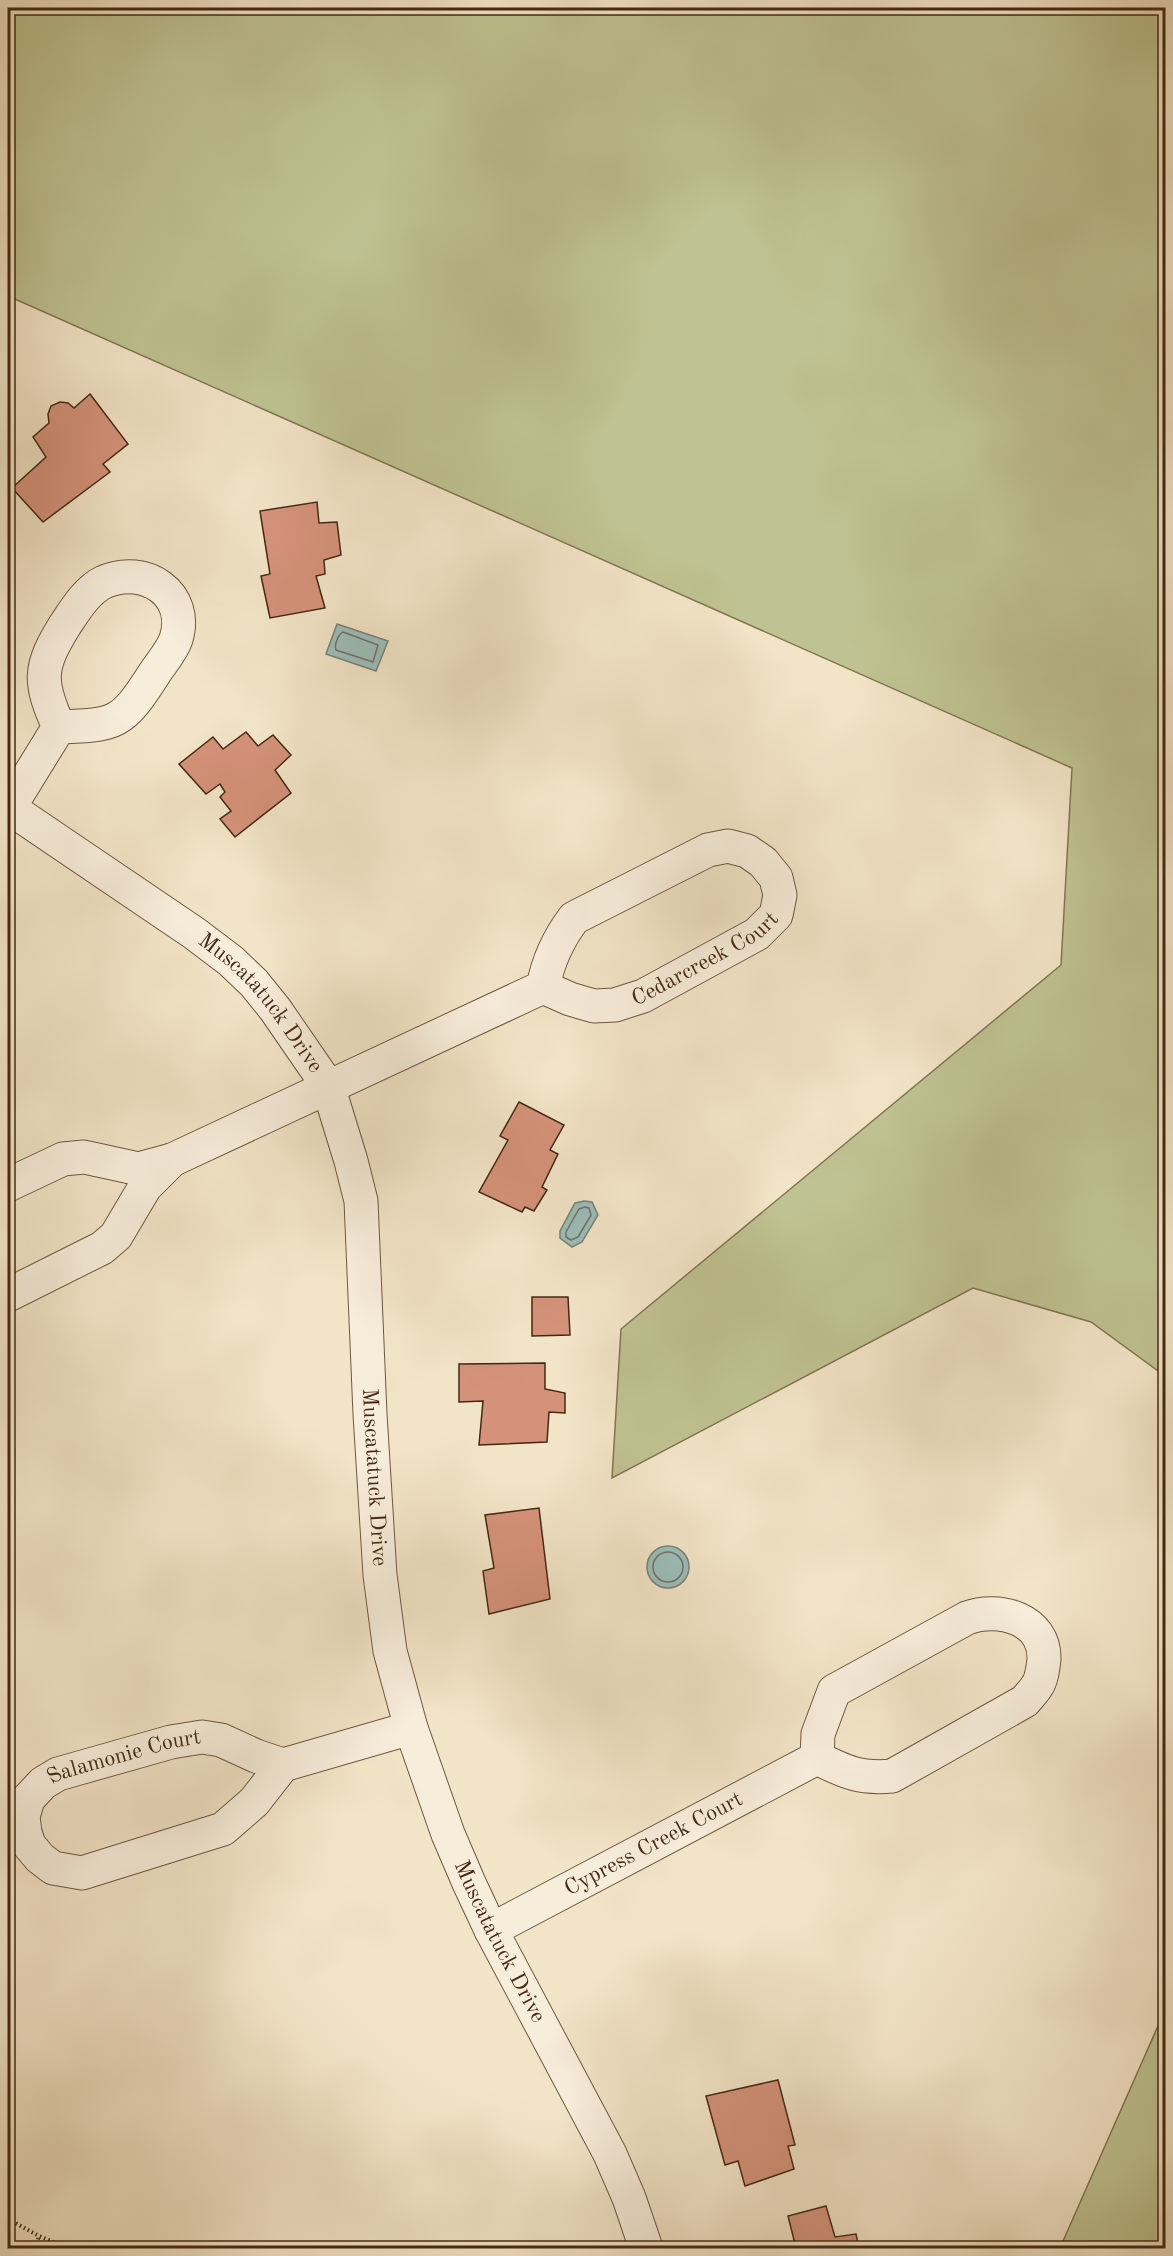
<svg xmlns="http://www.w3.org/2000/svg" width="1173" height="2256" font-family="'Old Standard TT',serif">
	<style>
		.green { fill: #bfc292; stroke: #827552; stroke-width: 1.5 }
		.water { fill: #9cbeba; stroke: #798277; stroke-width: 1.5 }
		.lines { fill: none; stroke-linecap: round; stroke-linejoin: round }
		.shore { stroke: #707366; stroke-width: 1.5 }
		.building { fill: #d4927a; stroke: #442812; stroke-width: 1.5 }
		.minor-casing { stroke: #70573f; stroke-width: 35 }
		.path { stroke: #442812; stroke-width: 4; stroke-dasharray: 1.5 3; stroke-linecap: butt }
		.minor { stroke: #f7eddb; stroke-width: 33 }
		.labels { text-anchor: middle; dominant-baseline: central; stroke-width: 4.5; stroke-linejoin: round; paint-order: stroke }
		.street-label { font-size: 22px; fill: #442812; stroke: #f7eddb }
	</style>
	<rect width="100%" height="100%" fill="#f2e4c7"/>
	<filter id="stains"><feTurbulence type="fractalNoise" baseFrequency=".00333" numOctaves="4"/><feColorMatrix values="0 0 0 0 .2 0 0 0 0 .09 0 0 0 0 .02 0 0 0 .5 -.17"/></filter>
	<radialGradient id="worn" r=".72"><stop offset=".6" stop-color="#630" stop-opacity="0"/><stop offset="1" stop-color="#630" stop-opacity=".3"/></radialGradient>
	<!-- green -->
	<g class="green">
		<path d="M8,8H1165V1376L1091,1322L973,1288L612,1478L621,1329L1061,965L1072,768L8,296Z"/>
		<path d="M1165,2010V2248H1060Z"/>
	</g>
	<!-- water -->
	<g class="water">
		<path d="M337,624L388,641L376,671L326,654Z"/>
		<path d="M584,1201L592,1202L598,1215L582,1242L572,1247L560,1238V1231L575,1203Z"/>
		<circle cx="668" cy="1567" r="21"/>
	</g>
	<g class="lines">
		<!-- shore -->
		<g class="shore">
			<path d="M343,632L378,645L373,662L336,650C334,646 338,634 343,632Z"/>
			<path d="M585,1207L589,1208L591,1215L578,1237L571,1240L566,1237V1232L579,1209Z"/>
			<circle cx="668" cy="1567" r="15"/>
		</g>
	</g>
	<!-- building -->
	<g class="building">
		<path d="M90,394L128,444L103,464L110,472L43,522L12,488L46,457L33,437L49,423L48,414L51,406L60,402L68,403L74,408Z"/>
		<path d="M317,502L319,523L337,522L341,555L324,560L325,574L316,576L325,608L270,618L261,576L270,574L260,511Z"/>
		<path d="M246,732L258,746L273,735L291,755L275,770L291,793L235,837L220,819L231,811L220,797L225,792L220,784L206,794L179,764L213,737L223,749Z"/>
		<path d="M519,1102L564,1125L550,1150L558,1154L542,1187L547,1190L534,1211L525,1207L522,1212L479,1192L508,1140L500,1136Z"/>
		<path d="M532,1297H568L570,1335L532,1336Z"/>
		<path d="M545,1363V1389L565,1393V1413L549,1412L547,1442L479,1445L483,1401L459,1402V1364Z"/>
		<path d="M539,1508L550,1599L489,1614L483,1571L494,1568L485,1515Z"/>
		<path d="M778,2080L795,2145L788,2146L794,2169L745,2186L738,2161L725,2165L706,2096Z"/>
		<path d="M826,2206L835,2237L856,2234L859,2248H796L788,2216Z"/>
	</g>
	<g class="lines">
		<!-- minor casing -->
		<g class="minor-casing">
			<g id="minor">
				<path id="s1" d="M8,807L194,933L231,961L254,983L275,1009L328,1086L351,1161L361,1201L370,1414L380,1575L390,1651L411,1728L448,1834L469,1883L491,1930L610,2154L629,2198L646,2248"/>
				<path d="M9,808L59,727C117,725 122,724 154,674C161,663 172,651 176,639C190,594 145,564 104,582C87,590 75,610 65,625C39,667 38,681 59,727"/>
				<path id="s2" d="M8,1185L63,1159L84,1157L139,1169L172,1160L543,987L570,999L594,1006L615,1005L643,996L757,934L776,915L780,895L776,878L763,862L747,851L728,846L708,850L574,918C558,939 548,961 543,987"/>
				<path d="M8,1295L102,1248L116,1236L145,1187L172,1160"/>
				<path id="s3" d="M283,1765L254,1802L223,1829L82,1873L53,1868L40,1858L29,1845L25,1832L23,1817L28,1799L43,1783L58,1774L171,1742L202,1737L221,1740L256,1756L283,1765L411,1728"/>
				<path id="s4" d="M491,1930L817,1758C845,1772 860,1779 892,1776L1025,1701C1029,1696 1034,1691 1037,1686C1042,1679 1043,1667 1044,1659C1045,1619 999,1606 967,1618L834,1691L818,1734L817,1758"/>
			</g>
		</g>
		<!-- path -->
		<g class="path">
			<path d="M8,2219L39,2236"/>
			<path d="M35,2248L39,2236L68,2248"/>
		</g>
		<!-- minor -->
		<use href="#minor" class="minor"/>
	</g>
	<g class="labels">
		<!-- street labels -->
		<g class="street-label">
			<text stroke="none"><textPath href="#s2" startOffset="759">Cedarcreek Court</textPath></text>
			<text stroke="none"><textPath href="#s1" startOffset="322">Muscatatuck Drive</textPath></text>
			<text stroke="none"><textPath href="#s1" startOffset="826">Muscatatuck Drive</textPath></text>
			<text stroke="none"><textPath href="#s3" startOffset="454">Salamonie Court</textPath></text>
			<text stroke="none"><textPath href="#s4" startOffset="184">Cypress Creek Court</textPath></text>
			<text stroke="none"><textPath href="#s1" startOffset="1312">Muscatatuck Drive</textPath></text>
		</g>
	</g>
	<!-- margin -->
	<rect width="1173" height="2256" fill="none" stroke="#f2e4c7" stroke-width="30"/>
	<rect x="9" y="9" width="1155" height="2238" fill="none" stroke="#442812" stroke-width="3"/>
	<rect x="15" y="15" width="1143" height="2226" fill="none" stroke="#442812" stroke-width="1.5"/>
	<rect width="100%" height="100%" filter="url(#stains)"/>
	<rect width="100%" height="100%" fill="url(#worn)"/>
</svg>
